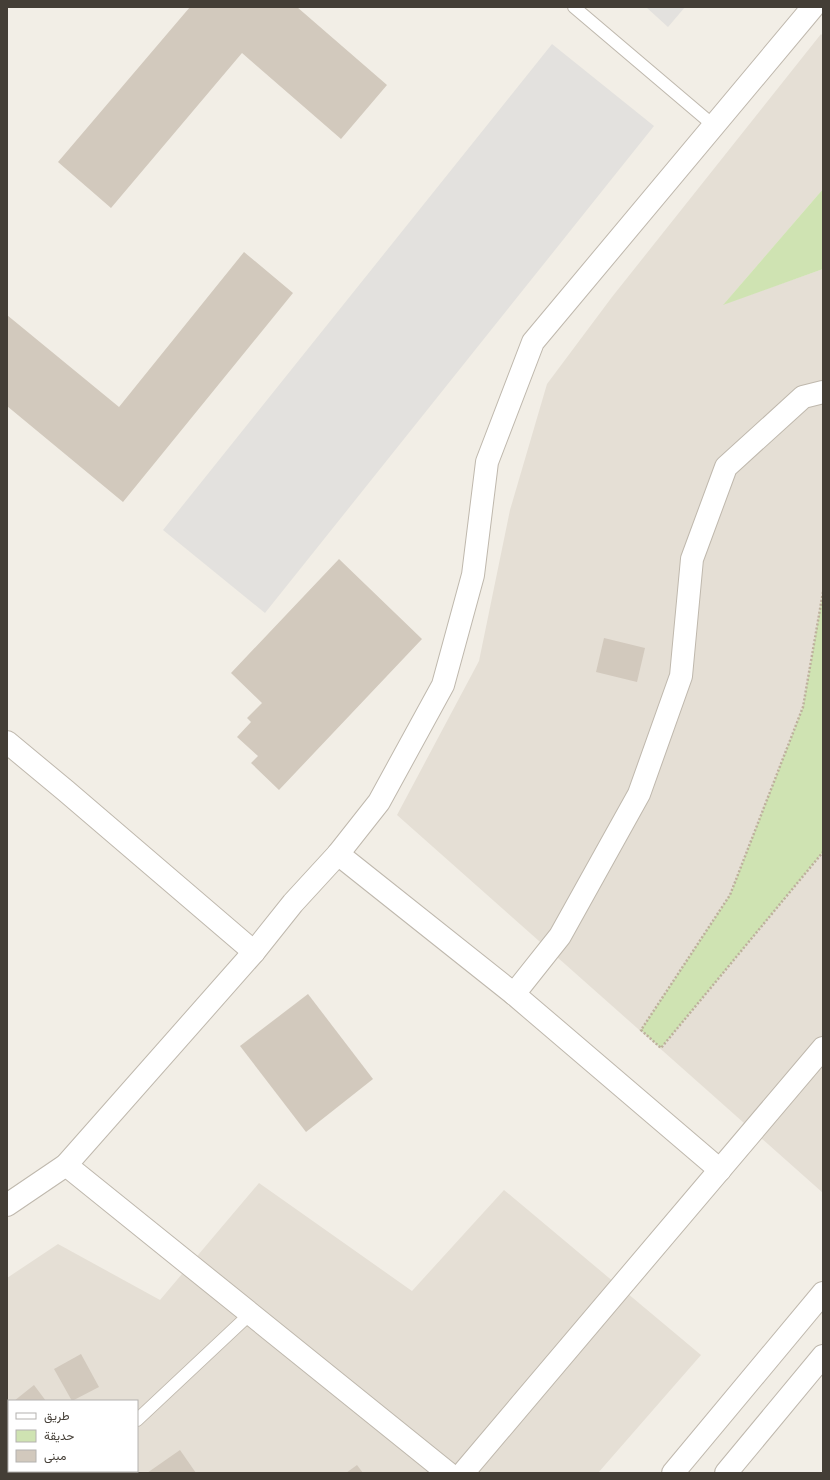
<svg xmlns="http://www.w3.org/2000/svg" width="830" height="1480" font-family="Ubuntu,Vazirmatn,sans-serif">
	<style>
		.residential { fill: #e5dfd5; fill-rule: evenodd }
		.green { fill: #cfe3b2 }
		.parking { fill: #e3e1de }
		.building { fill: #d2c9bd }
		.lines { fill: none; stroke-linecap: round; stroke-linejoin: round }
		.lane-casing { stroke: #bfb8ad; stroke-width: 14 }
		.street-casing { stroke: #bfb8ad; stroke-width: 24 }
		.path { stroke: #bdb09c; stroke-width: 2.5; stroke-dasharray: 2 2; stroke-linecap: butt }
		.lane { stroke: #fff; stroke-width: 12 }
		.street { stroke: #fff; stroke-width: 22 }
	</style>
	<rect width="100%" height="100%" fill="#f2eee6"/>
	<!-- residential -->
	<g class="residential">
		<path d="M821,34L823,36V189L724,304L823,269V1193L397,815L479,661L510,510L547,384L612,297Z"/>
		<path d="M259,1183L412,1291L504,1190L701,1355L598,1473H7V1278L58,1244L160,1300ZM9,1401H137V1471H9Z"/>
	</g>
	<!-- green -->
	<g class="green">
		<path d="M823,189V269L723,305Z"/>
		<path d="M823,592V852L661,1048L641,1030L730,895L803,707Z"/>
	</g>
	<!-- parking -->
	<g class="parking">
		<path d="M646,7H685L668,27Z"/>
		<path d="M552,44L654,126L265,613L163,530Z"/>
	</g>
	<!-- building -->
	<g class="building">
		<path d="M190,7H297L387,85L341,139L242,53L111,208L58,162Z"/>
		<path d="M244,252L293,293L123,502L7,406V315L119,407Z"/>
		<path d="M339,559L422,639L279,790L251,763L258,756L237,737L251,722L247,718L262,703L231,673Z"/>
		<path d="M604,638L645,648L637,682L596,672Z"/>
		<path d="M308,994L373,1079L306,1132L240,1046Z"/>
		<path d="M81,1354L99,1387L72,1401L54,1369Z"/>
		<path d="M34,1385L46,1401H14Z"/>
		<path d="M180,1450L196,1473H147Z"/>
		<path d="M357,1465L363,1473H346Z"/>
	</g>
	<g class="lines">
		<!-- lane casing -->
		<g class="lane-casing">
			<g id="lane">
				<path d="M574,7L713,125"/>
				<path d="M137,1420L250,1314"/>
				<path d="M69,1473L72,1471"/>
			</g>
		</g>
		<!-- street casing -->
		<g class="street-casing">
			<g id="street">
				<path d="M7,742L66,791L254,952"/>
				<path d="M338,854L514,994L720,1170"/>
				<path d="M514,994L560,936L639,794L681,676L692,559L726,467L803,397L823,392"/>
				<path d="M66,1165L448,1473"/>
				<path d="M7,1205L66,1165L254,952L293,903L338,854L379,802L443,685L473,575L487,462L533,342L813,7"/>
				<path d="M463,1473L823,1048"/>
				<path d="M673,1473L823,1293"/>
				<path d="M726,1473L823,1356"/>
			</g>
		</g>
		<!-- path -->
		<path class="path" d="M823,592L803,707L730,895L641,1030L661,1048L823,852"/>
		<!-- lane -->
		<use href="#lane" class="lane"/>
		<!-- street -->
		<use href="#street" class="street"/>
	</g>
	<!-- border -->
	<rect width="830" height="1480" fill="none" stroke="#443e36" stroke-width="16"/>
	<!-- legend -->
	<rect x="8" y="1400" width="130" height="72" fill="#ffffff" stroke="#b4b2af"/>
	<rect x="16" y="1413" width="20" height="6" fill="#ffffff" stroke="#b4b2af"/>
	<text x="44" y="1420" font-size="12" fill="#443e36">طريق</text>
	<rect x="16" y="1430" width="20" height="12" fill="#cfe3b2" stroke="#b4b2af"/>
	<text x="44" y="1440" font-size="12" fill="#443e36">حديقة</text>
	<rect x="16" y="1450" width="20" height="12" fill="#d2c9bd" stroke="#b4b2af"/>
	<text x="44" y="1460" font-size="12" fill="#443e36">مبنى</text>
</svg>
